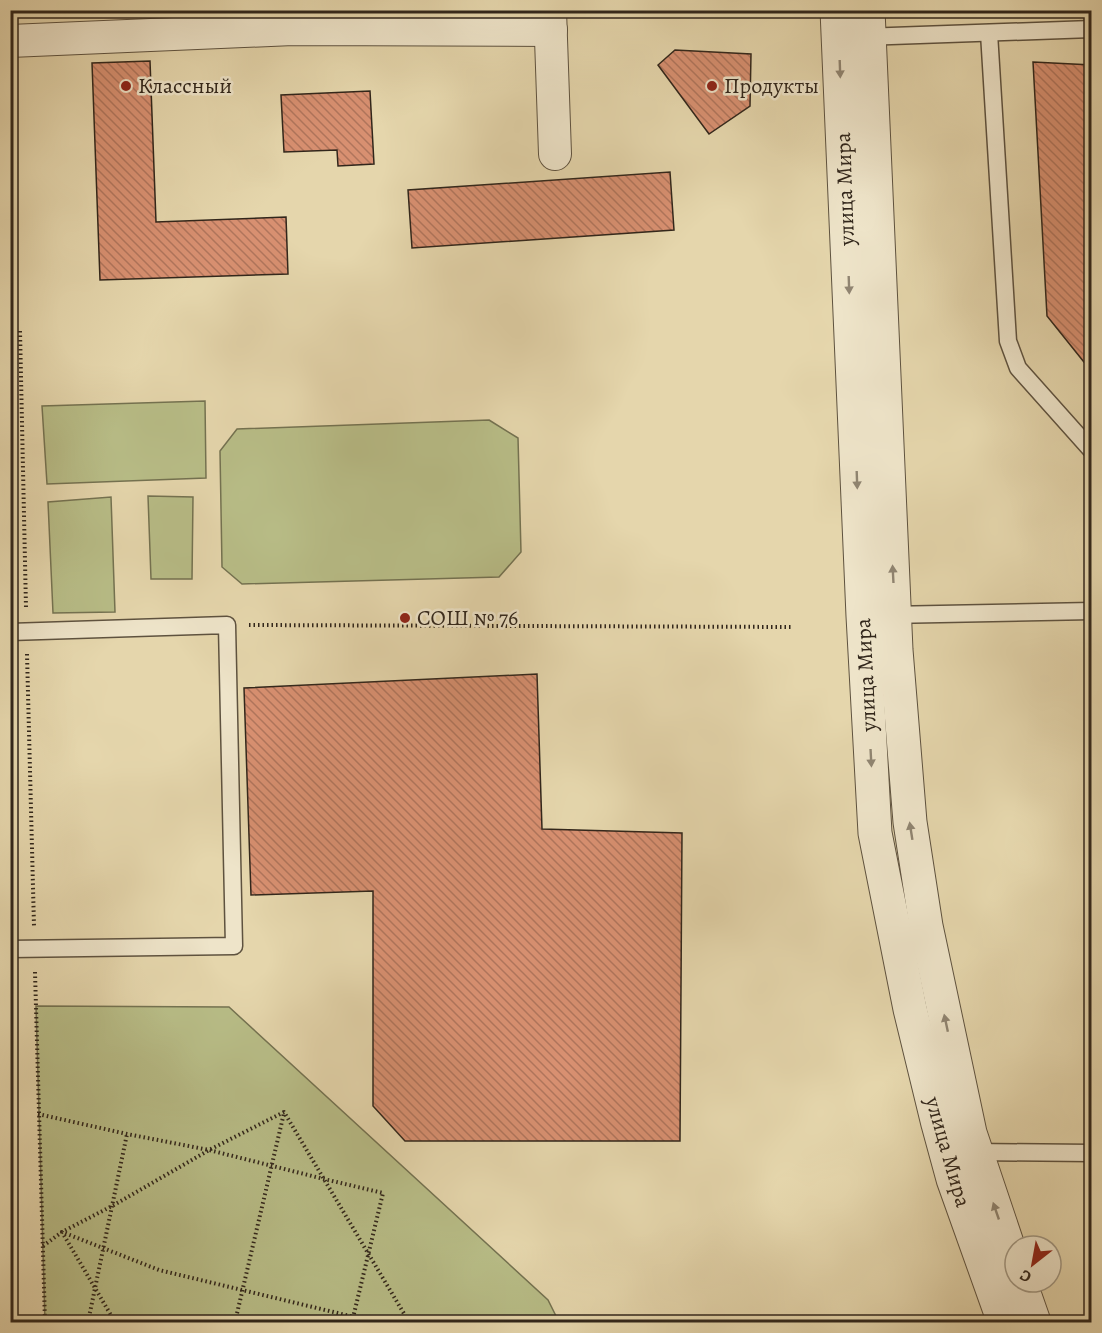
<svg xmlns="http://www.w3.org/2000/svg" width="1102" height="1333" font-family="Alegreya,serif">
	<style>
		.park { fill: #b8bd87; stroke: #747251; stroke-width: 1.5 }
		.building { fill: url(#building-back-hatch); stroke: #31261b; stroke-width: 1.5 }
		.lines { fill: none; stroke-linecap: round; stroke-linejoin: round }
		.service-casing { stroke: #5e523f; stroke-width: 19 }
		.minor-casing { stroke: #5e523f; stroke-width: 34 }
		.tertiary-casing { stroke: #5e523f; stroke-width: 35 }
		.path { stroke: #31261b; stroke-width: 4; stroke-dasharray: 1.5 3; stroke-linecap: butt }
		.service { stroke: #eee4c9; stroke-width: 16 }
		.minor { stroke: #eee4c9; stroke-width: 32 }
		.tertiary { stroke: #eee4c9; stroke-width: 33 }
		.oneway { fill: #908572 }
		.poi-dot { fill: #8f2418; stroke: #eee4c9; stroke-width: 2 }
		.labels { text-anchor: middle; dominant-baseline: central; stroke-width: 5; stroke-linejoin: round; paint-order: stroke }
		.poi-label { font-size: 22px; fill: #31261b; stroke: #eee4c9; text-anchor: start }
		.street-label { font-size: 22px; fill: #31261b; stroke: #eee4c9 }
	</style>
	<defs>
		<pattern id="building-back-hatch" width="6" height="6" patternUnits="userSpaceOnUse" patternTransform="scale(1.5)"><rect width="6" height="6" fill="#d89071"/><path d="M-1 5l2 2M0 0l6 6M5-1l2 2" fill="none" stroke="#b0755c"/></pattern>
	</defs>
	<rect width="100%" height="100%" fill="#e5d6ac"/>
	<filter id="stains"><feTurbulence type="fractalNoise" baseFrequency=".00333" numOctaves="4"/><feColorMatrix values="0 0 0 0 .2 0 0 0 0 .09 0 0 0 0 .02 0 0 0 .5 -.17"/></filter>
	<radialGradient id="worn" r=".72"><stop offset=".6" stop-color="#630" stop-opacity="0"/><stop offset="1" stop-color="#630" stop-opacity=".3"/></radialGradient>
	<!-- park -->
	<g class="park">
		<path d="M205,401L206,478L47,484L42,406Z"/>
		<path d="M489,420L518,438L521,552L499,577L242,584L222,567L220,451L237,429Z"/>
		<path d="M148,496L193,497L192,579H151Z"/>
		<path d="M111,497L115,612L53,613L48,502Z"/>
		<path d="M36,1006L229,1007L548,1300L559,1322H45Z"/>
	</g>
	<!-- building -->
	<g class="building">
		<path d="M675,50L751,54L750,106L709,134L658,65Z"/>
		<path d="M150,61L156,222L286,217L288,274L100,280L92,63Z"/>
		<path d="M1033,62L1092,65V372L1047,316Z"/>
		<path d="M370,91L374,164L338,166L337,150L284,152L281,95Z"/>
		<path d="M670,172L674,230L412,248L408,190Z"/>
		<path d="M537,674L542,829L682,833L680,1141H405L373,1106V891L251,895L244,688Z"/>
	</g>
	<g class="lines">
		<!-- service casing -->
		<g class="service-casing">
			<g id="service">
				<path d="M989,33L1008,341L1018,368L1092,451"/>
				<path d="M863,37L1092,29"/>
				<path d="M888,615L1092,611"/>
				<path d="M10,632L227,625L234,946L10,949"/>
				<path d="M972,1152L1092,1153"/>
			</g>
		</g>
		<!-- minor casing -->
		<g class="minor-casing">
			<g id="minor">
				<path d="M550,10L555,154"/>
				<path d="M10,41L293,29L551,30"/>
			</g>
		</g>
		<!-- tertiary casing -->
		<g class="tertiary-casing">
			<g id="tertiary">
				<path d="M837,10L863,616L875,833L910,1009L938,1124L953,1179L1004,1322"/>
				<path d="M868,10L896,650L910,822L926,926L970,1133L1015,1267"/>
				<path d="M1020,1282L1034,1322"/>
			</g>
		</g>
		<!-- path -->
		<g class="path">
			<path d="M20,331L26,608"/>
			<path d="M249,625L792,627"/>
			<path d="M27,654L34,926"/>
			<path d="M35,972L45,1322"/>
			<path d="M38,1114L127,1134L209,1150L324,1179L383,1193L352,1322"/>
			<path d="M43,1246L62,1232L159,1270L375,1322"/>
			<path d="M88,1322L127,1134"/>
			<path d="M115,1322L62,1232L112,1206L209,1150L284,1112L409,1322"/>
			<path d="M235,1322L284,1113"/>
		</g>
		<!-- service -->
		<use href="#service" class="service"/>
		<!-- minor -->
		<use href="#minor" class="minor"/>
		<!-- tertiary -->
		<use href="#tertiary" class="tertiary"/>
	</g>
	<!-- one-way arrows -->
	<defs><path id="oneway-solid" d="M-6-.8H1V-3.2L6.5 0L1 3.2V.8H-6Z" transform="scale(1.5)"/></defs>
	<g class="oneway">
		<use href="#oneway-solid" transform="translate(840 69) rotate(88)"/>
		<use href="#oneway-solid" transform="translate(849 285) rotate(88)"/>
		<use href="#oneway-solid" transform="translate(857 480) rotate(88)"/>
		<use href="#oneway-solid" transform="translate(893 574) rotate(-93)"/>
		<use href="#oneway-solid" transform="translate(871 758) rotate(87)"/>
		<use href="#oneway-solid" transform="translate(911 831) rotate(-99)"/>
		<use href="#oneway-solid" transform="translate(946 1023) rotate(-102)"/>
		<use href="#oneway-solid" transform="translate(996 1211) rotate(-109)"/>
	</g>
	<!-- markers -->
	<g class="poi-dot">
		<circle cx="126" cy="86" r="6"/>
		<circle cx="712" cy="86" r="6"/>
		<circle cx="405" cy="618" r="6"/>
	</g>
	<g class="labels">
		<!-- poi labels -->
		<g class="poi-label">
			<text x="138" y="86">Классный</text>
			<text x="724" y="86">Продукты</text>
			<text x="417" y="618">СОШ № 76</text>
		</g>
		<!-- street labels -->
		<g class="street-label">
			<text transform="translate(845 189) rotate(-92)">улица Мира</text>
			<text transform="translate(866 675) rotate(-93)">улица Мира</text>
			<text transform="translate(948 1152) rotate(74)">улица Мира</text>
		</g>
	</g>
	<!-- margin -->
	<rect width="1102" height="1333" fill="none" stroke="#e5d6ac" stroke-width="36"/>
	<rect x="12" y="12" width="1078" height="1309" fill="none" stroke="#31261b" stroke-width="3"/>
	<rect x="18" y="18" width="1066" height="1297" fill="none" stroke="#31261b" stroke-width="1.5"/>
	<!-- north arrow -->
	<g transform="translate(1033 1264) rotate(211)"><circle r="28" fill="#eee4c9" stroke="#a29883" stroke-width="1.5"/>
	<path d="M0-4.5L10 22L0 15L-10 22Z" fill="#8f2418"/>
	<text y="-9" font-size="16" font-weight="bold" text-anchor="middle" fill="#31261b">С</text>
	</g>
	<rect width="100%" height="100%" filter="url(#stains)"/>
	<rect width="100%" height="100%" fill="url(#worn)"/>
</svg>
